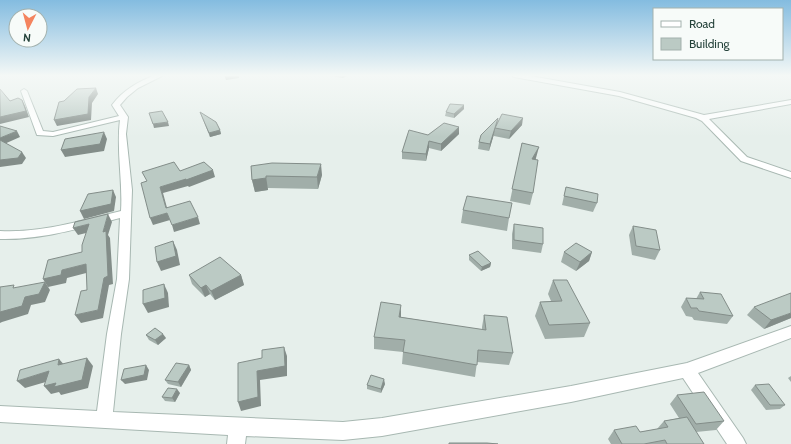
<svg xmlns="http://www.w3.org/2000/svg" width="791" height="444" font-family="Cabin,sans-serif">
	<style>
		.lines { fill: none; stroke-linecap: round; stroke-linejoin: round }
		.street-casing { stroke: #a8b8b2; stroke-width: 2 }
		.street { fill: #fff; fill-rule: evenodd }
		.wall { fill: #a1aea9 }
		.shaded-wall { fill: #838d89 }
		.building { fill: #bbcac4; stroke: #838d89 }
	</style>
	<rect width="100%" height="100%" fill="#e6efeb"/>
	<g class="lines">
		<!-- street casing -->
		<g class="street-casing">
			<g id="street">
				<path d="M155,75H164L138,88L127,97L120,105L128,117L126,134L132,190L129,279L121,334L113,412L343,422L382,418L571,386L687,363L791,326V338L698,373L743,438L746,444H727L683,378L571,402L382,436L343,440L246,436L245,444H227L228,435L0,422V406L97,411L107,334L117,279L120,218C80,228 42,240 0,239V231C42,233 80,221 121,211C123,181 116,150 120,120L53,136L37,135L21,91L24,89L27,91L43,131L53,132L119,116L112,105C123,90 138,82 155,75Z"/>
				<path d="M511,75H525L620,92L704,115L791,100V104L709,119L747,157L791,172V178L741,161L702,121L696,118L619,96L514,77Z"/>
			</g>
		</g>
		<!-- street -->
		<use href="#street" class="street"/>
	</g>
	<!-- wall -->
	<g class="wall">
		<path d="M327,75H349L345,77L342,78Z"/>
		<path d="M464,109L454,118L445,116L446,112Z"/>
		<path d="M200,112L220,130L221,134L210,137Z"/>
		<path d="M497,125H522L509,139L494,136V134L489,151L478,149L479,142Z"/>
		<path d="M459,134L441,151L429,148L426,161L402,159V152L428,135Z"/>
		<path d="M522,143L536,158L533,193L530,205L510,201Z"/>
		<path d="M251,166L322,175L318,189L268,188V190L255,192L252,180Z"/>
		<path d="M566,187L597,203L593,212L562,205Z"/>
		<path d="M463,210L509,218L507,231L461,223Z"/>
		<path d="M514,224L543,244L541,253L512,249V234Z"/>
		<path d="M633,226L660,250L655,260L632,255L629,235Z"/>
		<path d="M564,252H592L589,261L576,271L561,262Z"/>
		<path d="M469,255L491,263L490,267L481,271L469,260Z"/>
		<path d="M189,275H241L244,285L215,300L210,294L205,297L192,284Z"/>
		<path d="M553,280L590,323L584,337L545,339L535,316L540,302L551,301L548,294Z"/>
		<path d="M700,292L733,316L727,324L694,320L692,317L686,316L681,307L686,298L696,299Z"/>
		<path d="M754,307L791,318L764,329L747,315Z"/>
		<path d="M484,315L513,353L509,365L477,362L475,377L402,364L403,352L374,349V337L401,317L482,330V327Z"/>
		<path d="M146,335L166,338L158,345L149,340Z"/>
		<path d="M189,365L191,370L181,387L168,384L165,380Z"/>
		<path d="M791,376V382L788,378Z"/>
		<path d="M385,384L381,393L367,389V385Z"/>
		<path d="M755,385L785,405L780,409L766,410L751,390Z"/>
		<path d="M180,393L175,402L165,401L162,397Z"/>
		<path d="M677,395L724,421L716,430L696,432L704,444H611L608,439L614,430L640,432L657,429L664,421L679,418L670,404Z"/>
	</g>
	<!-- shaded-wall -->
	<g class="shaded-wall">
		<path d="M234,75H239V78L226,80L225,77Z"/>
		<path d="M341,75H349L345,77L342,78Z"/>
		<path d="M96,88L98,94L92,103L91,120L57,126L54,120L89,97Z"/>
		<path d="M22,100L25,106L29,117L0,124V117Z"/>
		<path d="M464,105V109L454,118V114Z"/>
		<path d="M498,118L497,125L495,128L494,134L489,151L490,144Z"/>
		<path d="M523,118L522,125L509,139L511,131Z"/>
		<path d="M168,122L169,126L154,128L153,124Z"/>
		<path d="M459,127V134L441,151V144Z"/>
		<path d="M220,130L221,134L210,137L209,133Z"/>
		<path d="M17,131L20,137L2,145L0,142V138Z"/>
		<path d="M104,132L107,139L104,151L65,157L61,150Z"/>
		<path d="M429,141V148L426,161V154Z"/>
		<path d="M539,147L536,158L530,170L532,159Z"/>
		<path d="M22,152L26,158L22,164L0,167V160Z"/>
		<path d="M321,164L322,175L318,189L317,177Z"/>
		<path d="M213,170L215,177L189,187L188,186L163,193L169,215L166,208L160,187Z"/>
		<path d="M266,176L268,190L255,192L252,180Z"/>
		<path d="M113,190L116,197L114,211L84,219L80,211Z"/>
		<path d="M167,213L170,220L153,225L150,218Z"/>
		<path d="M108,214L112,222L108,235L110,238L113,284L109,285L103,318L81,323L75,315L98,310L103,232Z"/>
		<path d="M198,217L200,224L174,232L172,225Z"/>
		<path d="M89,224L94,231L78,235L73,228Z"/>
		<path d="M173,241L177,250L180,265L161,271L157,262Z"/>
		<path d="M592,252L589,261L576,271L580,262Z"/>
		<path d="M491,263L490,267L481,271L482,267Z"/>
		<path d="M86,264L90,272L67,278L66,283L48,287L43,279L62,270Z"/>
		<path d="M241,275L244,285L215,300L211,291Z"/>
		<path d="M45,282L50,290L45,302L31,305L28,314L2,322L0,323V312L25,297Z"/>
		<path d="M164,284L168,293L169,307L148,313L143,304Z"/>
		<path d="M206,285L210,294L205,297L201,288Z"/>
		<path d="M401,305V317H399Z"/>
		<path d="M791,313V318L764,329L771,320Z"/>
		<path d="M163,334L166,338L158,345L155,340Z"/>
		<path d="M284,347L287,356V376L260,380L261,406L241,411L238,402L257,371Z"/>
		<path d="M87,358L93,366L88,388L61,395L59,392L51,394L44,386Z"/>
		<path d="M59,359L66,367L58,365Z"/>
		<path d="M146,365L149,370L147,380L125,384L121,380Z"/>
		<path d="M189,365L191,370L181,387L178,382Z"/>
		<path d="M49,371L56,379L25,388L17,381Z"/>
		<path d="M384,379L385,384L381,393V389Z"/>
		<path d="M177,389L180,393L175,402L172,398Z"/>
	</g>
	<!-- building -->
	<g class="building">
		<path d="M226,75H234L225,77Z"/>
		<path d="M96,88L89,97L88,114L54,120L59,102L64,101L77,89Z"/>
		<path d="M0,89L10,101L18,98L22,100L26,111L0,117Z"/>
		<path d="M450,104L464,105L454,114L446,112Z"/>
		<path d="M162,111L168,122L153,124L149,113Z"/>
		<path d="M200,112L216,122L220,130L209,133Z"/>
		<path d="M502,114L523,118L511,131L495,128Z"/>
		<path d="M498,118L490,144L479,142L481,135Z"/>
		<path d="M444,123L459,127L441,144L429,141L426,154L402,152L409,130L428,135Z"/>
		<path d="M0,126L17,131L0,138Z"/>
		<path d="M104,132L100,144L61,150L65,139Z"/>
		<path d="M0,140L22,152L18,158L0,160Z"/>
		<path d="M522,143L539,147L532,159L538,160L533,193L512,189Z"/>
		<path d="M174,162L180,171L204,162L213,170L186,180V179L160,187L166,208L190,201L198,217L172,225L167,213L150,218L141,183L147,181L142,172Z"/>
		<path d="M272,163L321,164L317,177L266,176V178L252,180L251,166Z"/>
		<path d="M566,187L598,194L597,203L564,196Z"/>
		<path d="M113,190L111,204L80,211L88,194Z"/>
		<path d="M467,196L512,203L509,218L463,210Z"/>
		<path d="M108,214L103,232L106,231L108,276L104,278L98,310L75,315L81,291L87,290L86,264L62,270L61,275L43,279L48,260L82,252V245L89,224L73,228L75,222Z"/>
		<path d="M514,224L543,228V244L514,240Z"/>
		<path d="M633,226L656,230L660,250L636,246Z"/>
		<path d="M173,241L176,256L157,262L155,247Z"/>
		<path d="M576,243L592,252L580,262L564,252Z"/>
		<path d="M478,251L491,263L482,267L469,255Z"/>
		<path d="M220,257L241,275L211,291L206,285L201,288L189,275Z"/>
		<path d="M553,280H567L590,323L549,325L540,302L562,301Z"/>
		<path d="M45,282L39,294L25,297L22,306L0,312V287L14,285L13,288Z"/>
		<path d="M164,284L165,298L143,304V290Z"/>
		<path d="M700,292L721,294L733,316L699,311L697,308H691L686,298L704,299Z"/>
		<path d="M791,293V313L771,320L754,307Z"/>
		<path d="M381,302L401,305L399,317L486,330L484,315L507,317L513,353L478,350L477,365L403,352L405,340L374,337Z"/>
		<path d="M155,328L163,334L155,340L146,335Z"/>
		<path d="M284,347L285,366L257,371L258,397L238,402V363L262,358V350Z"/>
		<path d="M87,358L82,380L54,387L56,383L44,386L49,371L17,381L20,370L59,359L58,365Z"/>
		<path d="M176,363L189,365L178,382L165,380Z"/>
		<path d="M146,365L144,375L121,380L124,369Z"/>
		<path d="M371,375L384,379L381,389L367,385Z"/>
		<path d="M769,384L785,405H770L755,385Z"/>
		<path d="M168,388L177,389L172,398L162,397Z"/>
		<path d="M704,392L724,421L696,424L677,395Z"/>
		<path d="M687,417L704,444H667L665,440L644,444H622L614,430L636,426L640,432L668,427L664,421Z"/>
		<path d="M449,443H487L498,444H449Z"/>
	</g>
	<!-- sky -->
	<linearGradient id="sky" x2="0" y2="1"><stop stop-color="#84bce0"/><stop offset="0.55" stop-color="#f4f8f6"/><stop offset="1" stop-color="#f4f8f6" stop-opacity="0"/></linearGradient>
	<rect width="791" height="137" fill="url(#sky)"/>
	<!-- legend -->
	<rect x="653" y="8" width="130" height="52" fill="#f7fbf9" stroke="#a3b1ad"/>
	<rect x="661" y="21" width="20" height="6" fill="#ffffff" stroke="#a3b1ad"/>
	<text x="689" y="28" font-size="12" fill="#24423a">Road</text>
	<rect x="661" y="38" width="20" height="12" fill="#bbcac4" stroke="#a3b1ad"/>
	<text x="689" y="48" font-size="12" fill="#24423a">Building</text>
	<!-- north arrow -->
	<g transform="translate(28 28) rotate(186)"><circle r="19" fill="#f7fbf9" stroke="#a3b1ad"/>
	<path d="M0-3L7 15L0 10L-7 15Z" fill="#f4845f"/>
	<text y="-6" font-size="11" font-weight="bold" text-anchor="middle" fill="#24423a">N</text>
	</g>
</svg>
